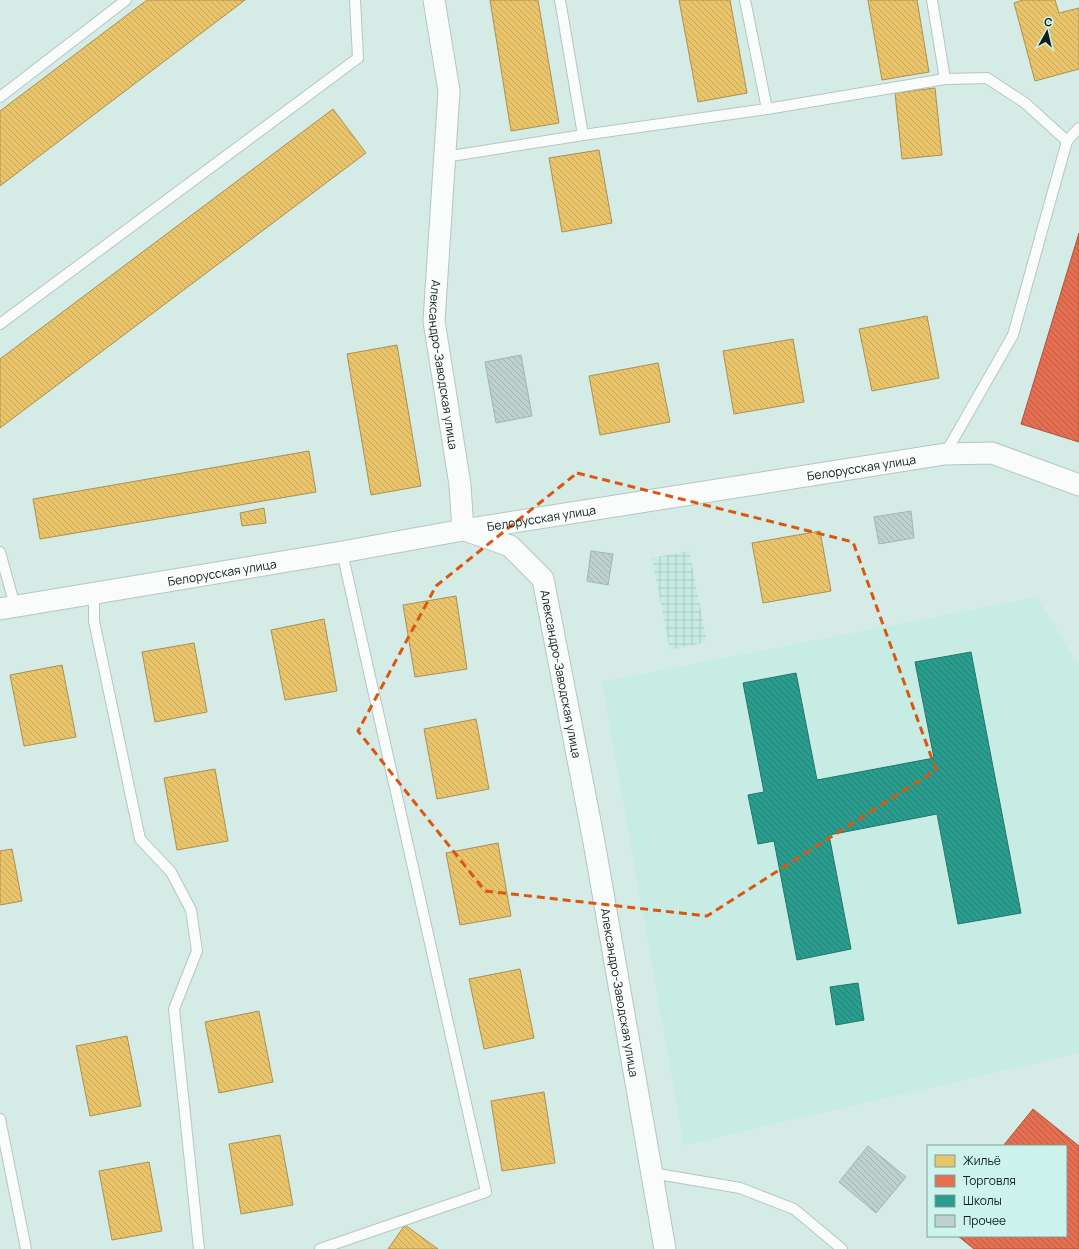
<svg xmlns="http://www.w3.org/2000/svg" width="1079" height="1249" font-family="Manrope,sans-serif">
	<style>
		.built { fill: #c7ece4 }
		.industrial { fill: url(#industrial-grid) }
		.homes { fill: url(#homes-back-hatch); stroke: #a89252 }
		.shops { fill: url(#shops-back-hatch); stroke: #a65741 }
		.schools { fill: url(#schools-back-hatch); stroke: #22776c }
		.building { fill: url(#building-back-hatch); stroke: #a3b4b1 }
		.lines { fill: none; stroke-linecap: round; stroke-linejoin: round }
		.lane-casing { stroke: #b5c6c2; stroke-width: 12 }
		.street-casing { stroke: #b5c6c2; stroke-width: 23 }
		.lane { stroke: #f9fcfb; stroke-width: 10 }
		.street { stroke: #f9fcfb; stroke-width: 21 }
		.marked { fill: none; stroke: #dd560d; stroke-width: 3; stroke-dasharray: 8 5; stroke-linejoin: round }
		.labels { text-anchor: middle; dominant-baseline: central; stroke-width: 4; stroke-linejoin: round; paint-order: stroke }
		.street-label { font-size: 12px; fill: #0f1e1b; stroke: #ccf4ec }
	</style>
	<defs>
		<pattern id="industrial-grid" width="8" height="8" patternUnits="userSpaceOnUse"><rect width="8" height="8" fill="#c7ece4"/><path d="M0 4h8M4 0v8" fill="none" stroke="#aacac3"/></pattern>
		<pattern id="homes-back-hatch" width="6" height="6" patternUnits="userSpaceOnUse"><rect width="6" height="6" fill="#e9c46a"/><path d="M-1 5l2 2M0 0l6 6M5-1l2 2" fill="none" stroke="#c7a85b"/></pattern>
		<pattern id="shops-back-hatch" width="6" height="6" patternUnits="userSpaceOnUse"><rect width="6" height="6" fill="#e76f51"/><path d="M-1 5l2 2M0 0l6 6M5-1l2 2" fill="none" stroke="#ba5b42"/></pattern>
		<pattern id="schools-back-hatch" width="6" height="6" patternUnits="userSpaceOnUse"><rect width="6" height="6" fill="#2a9d8f"/><path d="M-1 5l2 2M0 0l6 6M5-1l2 2" fill="none" stroke="#227f74"/></pattern>
		<pattern id="building-back-hatch" width="6" height="6" patternUnits="userSpaceOnUse"><rect width="6" height="6" fill="#bfd1cd"/><path d="M-1 5l2 2M0 0l6 6M5-1l2 2" fill="none" stroke="#a3b3af"/></pattern>
	</defs>
	<rect width="100%" height="100%" fill="#d5ebe6"/>
	<!-- built -->
	<path class="built" d="M1037,597L1079,667V1053L684,1145L602,682Z"/>
	<!-- industrial -->
	<path class="industrial" d="M689,551L707,642L670,650L652,558Z"/>
	<!-- homes -->
	<g class="homes">
		<path d="M147,0H245L0,186V111Z"/>
		<path d="M490,0H538L559,123L511,131Z"/>
		<path d="M679,0H730L747,93L698,102Z"/>
		<path d="M868,0H917L929,72L882,80Z"/>
		<path d="M1023,0H1055L1059,13L1079,8V69L1035,81L1014,3Z"/>
		<path d="M935,88L942,155L902,159L895,93Z"/>
		<path d="M333,109L366,153L0,428V359Z"/>
		<path d="M599,150L612,223L562,232L549,158Z"/>
		<path d="M927,316L939,378L872,391L859,329Z"/>
		<path d="M793,339L804,402L734,414L723,351Z"/>
		<path d="M397,345L421,486L371,495L347,354Z"/>
		<path d="M658,363L670,422L600,435L589,376Z"/>
		<path d="M309,451L316,492L40,539L33,499Z"/>
		<path d="M264,508L266,523L242,526L240,513Z"/>
		<path d="M820,531L831,591L763,603L752,543Z"/>
		<path d="M456,596L467,669L415,677L403,605Z"/>
		<path d="M324,619L337,691L285,700L271,630Z"/>
		<path d="M194,643L207,712L155,722L142,652Z"/>
		<path d="M62,665L76,737L24,746L10,675Z"/>
		<path d="M476,719L489,789L437,799L424,729Z"/>
		<path d="M215,769L228,841L177,850L164,778Z"/>
		<path d="M498,843L511,916L460,925L446,853Z"/>
		<path d="M12,849L22,901L0,905V851Z"/>
		<path d="M520,969L534,1038L484,1049L469,979Z"/>
		<path d="M259,1011L273,1082L219,1093L205,1022Z"/>
		<path d="M127,1036L141,1106L90,1116L76,1046Z"/>
		<path d="M544,1092L555,1163L502,1171L491,1101Z"/>
		<path d="M280,1135L293,1205L241,1214L229,1144Z"/>
		<path d="M149,1162L162,1231L112,1240L99,1171Z"/>
		<path d="M405,1225L438,1249H388Z"/>
	</g>
	<!-- shops -->
	<g class="shops">
		<path d="M1079,233V442L1021,424Z"/>
		<path d="M1033,1109L1079,1146V1249H974L958,1236H1066V1146H1003Z"/>
	</g>
	<!-- schools -->
	<g class="schools">
		<path d="M971,652L1021,913L958,924L937,814L829,835L851,949L797,960L774,841L758,844L748,795L764,792L743,683L796,673L817,780L934,758L915,662Z"/>
		<path d="M858,983L864,1020L836,1025L830,987Z"/>
	</g>
	<!-- building -->
	<g class="building">
		<path d="M521,355L532,416L496,423L485,362Z"/>
		<path d="M911,511L914,538L879,544L874,517Z"/>
		<path d="M591,551L613,554L608,585L587,581Z"/>
		<path d="M868,1146L906,1177L876,1213L839,1182Z"/>
	</g>
	<g class="lines">
		<!-- lane casing -->
		<g class="lane-casing">
			<g id="lane">
				<path d="M560,0L583,135"/>
				<path d="M745,0L767,109"/>
				<path d="M932,0L945,79L987,78L1025,103L1067,141"/>
				<path d="M0,97L126,0"/>
				<path d="M445,157L583,135L767,109L945,79"/>
				<path d="M0,324L358,58L355,0"/>
				<path d="M945,454L1013,335L1067,141L1079,128"/>
				<path d="M0,552L15,606"/>
				<path d="M94,594V621L140,839L171,872L191,910L197,951L174,1009L199,1249"/>
				<path d="M0,1119L26,1249"/>
				<path d="M652,1173L740,1188L794,1209L842,1249"/>
				<path d="M320,1249L486,1192L342,552"/>
			</g>
		</g>
		<!-- street casing -->
		<g class="street-casing">
			<g id="street">
				<path id="s1" d="M434,0L449,91L434,321L460,485L463,530"/>
				<path id="s2" d="M465,530L510,546L543,579L594,842L665,1249"/>
				<path id="s3" d="M0,609L342,552L463,530L945,454L992,453L1079,485"/>
			</g>
		</g>
		<!-- lane -->
		<use href="#lane" class="lane"/>
		<!-- street -->
		<use href="#street" class="street"/>
	</g>
	<!-- marked area -->
	<path class="marked" d="M577,473L853,542L936,770L707,916L485,891L358,731L436,586Z"/>
	<g class="labels">
		<!-- street labels -->
		<g class="street-label">
			<text stroke="none"><textPath href="#s1" startOffset="367">Александро-Заводская улица</textPath></text>
			<text stroke="none"><textPath href="#s3" startOffset="873">Белорусская улица</textPath></text>
			<text stroke="none"><textPath href="#s3" startOffset="549">Белорусская улица</textPath></text>
			<text stroke="none"><textPath href="#s3" startOffset="225">Белорусская улица</textPath></text>
			<text stroke="none"><textPath href="#s2" startOffset="191">Александро-Заводская улица</textPath></text>
			<text stroke="none"><textPath href="#s2" startOffset="515">Александро-Заводская улица</textPath></text>
		</g>
	</g>
	<!-- legend -->
	<rect x="927" y="1145" width="140" height="92" fill="#ccf4ec" stroke="#809e98"/>
	<rect x="935" y="1155" width="20" height="12" fill="#e9c46a" stroke="#809e98"/>
	<text x="963" y="1165" font-size="12" fill="#0f1e1b">Жильё</text>
	<rect x="935" y="1175" width="20" height="12" fill="#e76f51" stroke="#809e98"/>
	<text x="963" y="1185" font-size="12" fill="#0f1e1b">Торговля</text>
	<rect x="935" y="1195" width="20" height="12" fill="#2a9d8f" stroke="#809e98"/>
	<text x="963" y="1205" font-size="12" fill="#0f1e1b">Школы</text>
	<rect x="935" y="1215" width="20" height="12" fill="#bfd1cd" stroke="#809e98"/>
	<text x="963" y="1225" font-size="12" fill="#0f1e1b">Прочее</text>
	<!-- north arrow -->
	<g transform="translate(1047 32) rotate(8)" stroke="#ccf4ec" stroke-width="3" paint-order="stroke">
	<path d="M0-3L7 15L0 10L-7 15Z" fill="#0f1e1b"/>
	<text y="-6" font-size="11" font-weight="bold" text-anchor="middle" fill="#0f1e1b">С</text>
	</g>
</svg>
